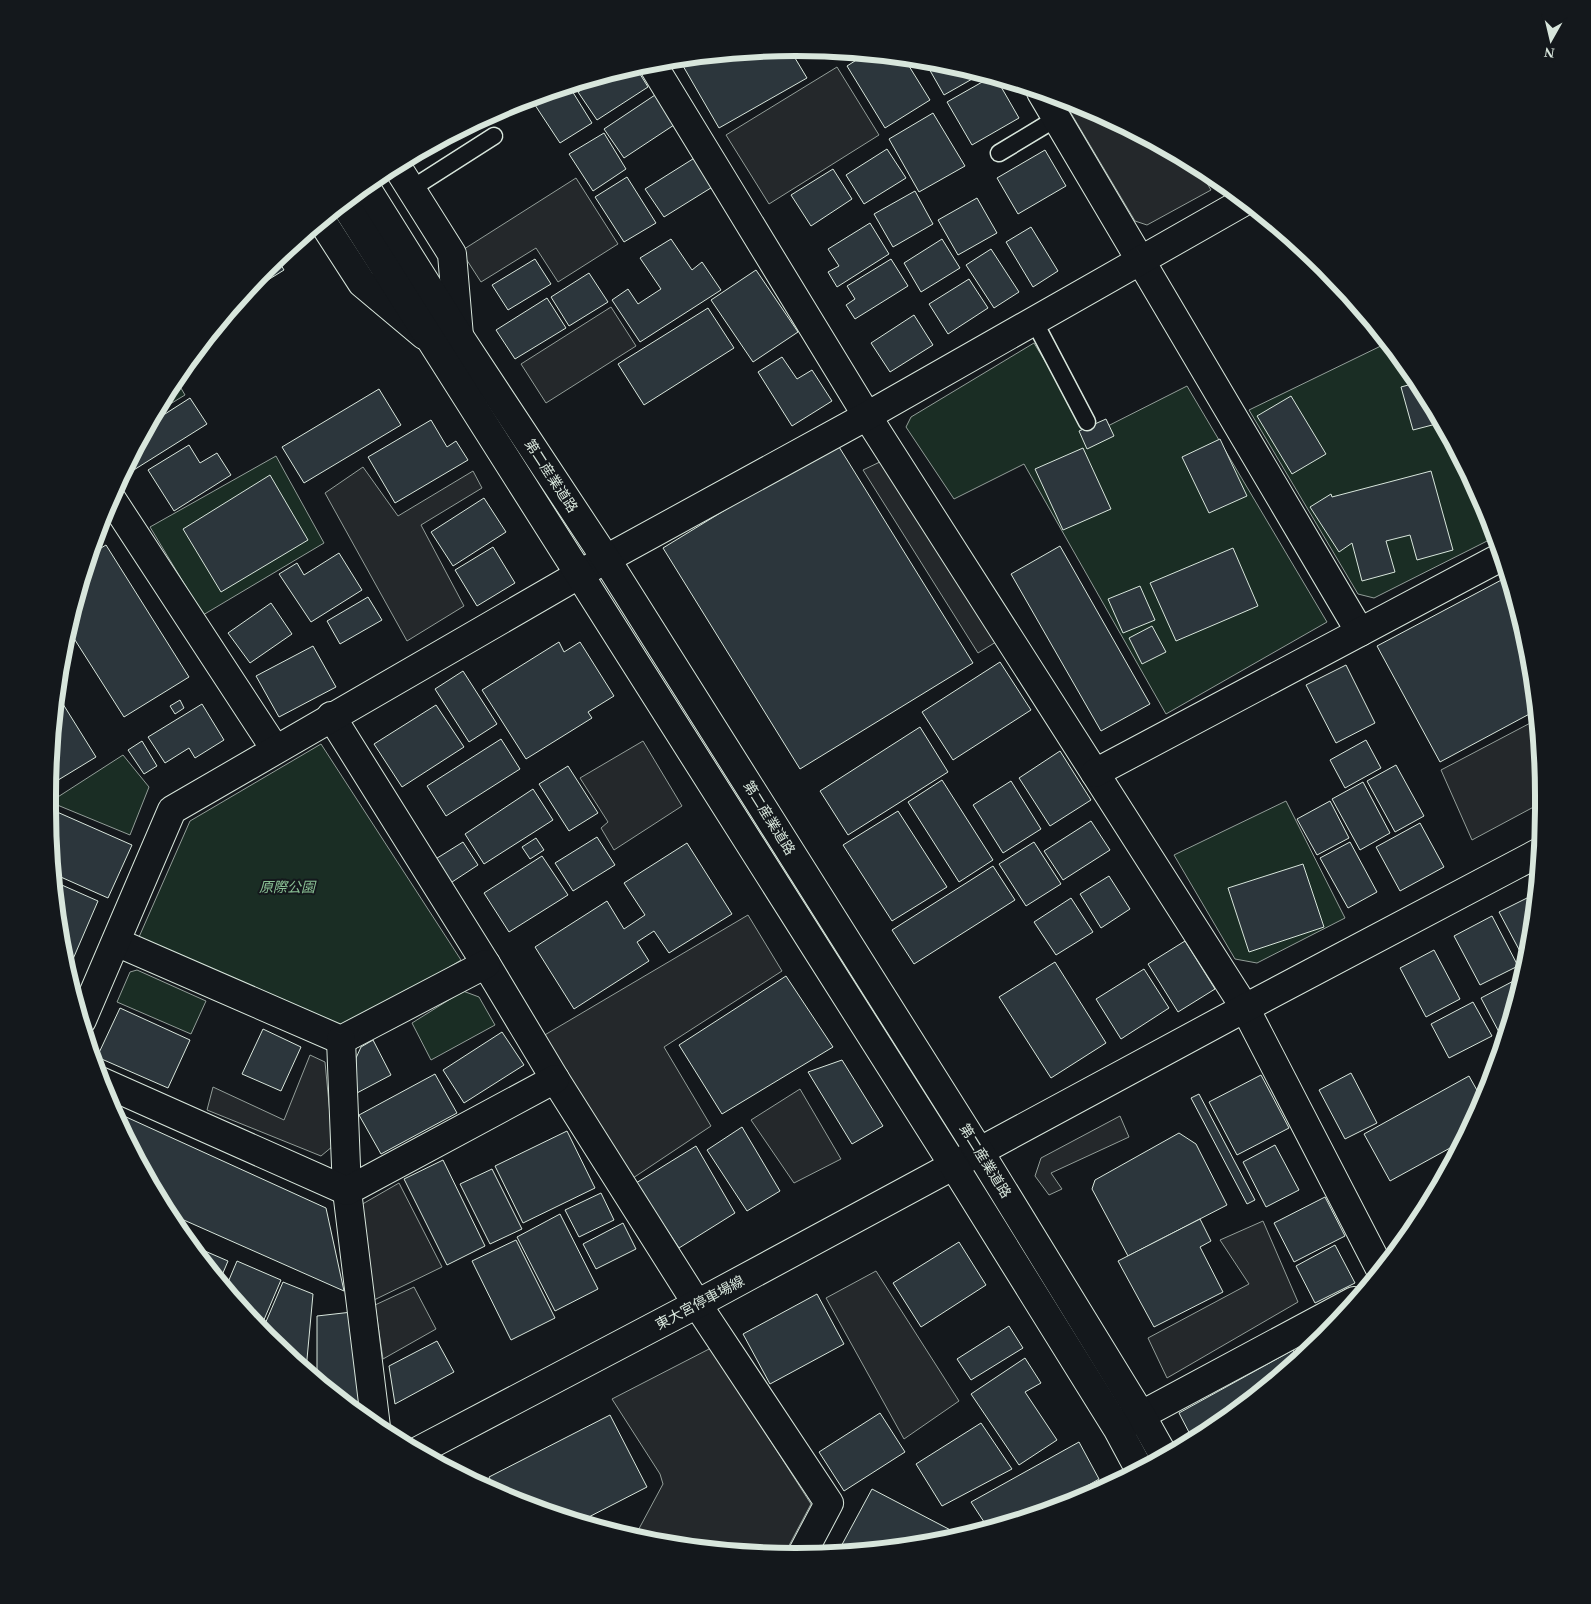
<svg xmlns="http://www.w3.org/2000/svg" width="1591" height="1604" font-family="'Times New Roman','Noto Sans JP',serif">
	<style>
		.green { fill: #1a2d24; stroke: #939e99 }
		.parking { fill: #24282b; stroke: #939e99 }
		.building { fill: #2c363c; stroke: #d8e6dc }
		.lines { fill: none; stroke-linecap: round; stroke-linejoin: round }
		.lane-casing { stroke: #d8e6dc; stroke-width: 19 }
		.street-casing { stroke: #d8e6dc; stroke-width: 30 }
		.secondary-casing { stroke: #d8e6dc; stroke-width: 30 }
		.primary-casing { stroke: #d8e6dc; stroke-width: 30 }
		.lane { stroke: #14181c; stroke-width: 16 }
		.street { stroke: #14181c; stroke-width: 28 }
		.secondary { stroke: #14181c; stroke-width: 28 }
		.primary { stroke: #14181c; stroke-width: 28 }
		.labels { text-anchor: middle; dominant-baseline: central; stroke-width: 4; stroke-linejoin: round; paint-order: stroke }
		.street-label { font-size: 14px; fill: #d8e6dc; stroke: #14181c }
		.park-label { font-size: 14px; font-style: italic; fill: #8ac095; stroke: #14181c }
		.rim { fill: none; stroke: #d8e6dc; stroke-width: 6 }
	</style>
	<rect width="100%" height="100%" fill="#14181c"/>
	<!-- green -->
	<g class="green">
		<path d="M1034,343L1090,435L1187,386L1327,622L1166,714L1024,464L954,499L906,427L911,417Z"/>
		<path d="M1387,343L1417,380L1486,509L1495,537L1374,598L1358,594L1249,410Z"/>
		<path d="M175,378L185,395L157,412L173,380Z"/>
		<path d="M276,456L324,543L203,615L150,527Z"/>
		<path d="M321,744L461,960L346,1030L139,937L190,821Z"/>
		<path d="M123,755L149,787L130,835L50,802Z"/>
		<path d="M1286,801L1345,918L1257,963L1235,959L1174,855Z"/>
		<path d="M137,970L206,1001L191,1034L117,1002L130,972Z"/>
		<path d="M463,991L479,997L495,1025L431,1060L412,1023Z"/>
	</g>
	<!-- parking -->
	<g class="parking">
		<path d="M837,67L879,135L769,204L726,135Z"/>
		<path d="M1062,98L1081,104L1197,166L1211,190L1147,225L1135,221Z"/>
		<path d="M576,178L618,244L558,282L536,248L481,282L461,251Z"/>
		<path d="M611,307L636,346L546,403L521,364Z"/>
		<path d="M884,460L996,642L978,653L863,470Z"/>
		<path d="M363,467L398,516L473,471L482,488L421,525L464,606L407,641L325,493Z"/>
		<path d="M1536,720L1543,802L1472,840L1441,770Z"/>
		<path d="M643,741L682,806L614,850L601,828L608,822L580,778Z"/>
		<path d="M748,915L782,971L664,1047L711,1126L633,1178L543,1036Z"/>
		<path d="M310,1055L325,1062L333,1146L321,1156L207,1110L213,1087L284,1120Z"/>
		<path d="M800,1089L841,1159L794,1183L751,1120Z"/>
		<path d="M1120,1116L1129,1137L1051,1173L1062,1189L1049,1195L1035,1176L1041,1158Z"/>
		<path d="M399,1183L442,1267L374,1300L359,1206Z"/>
		<path d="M1263,1221L1298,1302L1167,1378L1148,1338L1249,1284L1220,1240Z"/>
		<path d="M876,1271L959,1401L904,1439L826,1298Z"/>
		<path d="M414,1287L436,1329L383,1359L375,1305Z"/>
		<path d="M711,1348L811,1504L784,1555L650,1542L634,1538L663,1484L660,1474L612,1399Z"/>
	</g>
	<!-- building -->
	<g class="building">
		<path d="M789,48L807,78L719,128L679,59Z"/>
		<path d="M866,54L904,58L930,100L885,128L847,66Z"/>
		<path d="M924,60L941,62L981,74L944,95Z"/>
		<path d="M635,66L648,87L597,120L578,92L601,77Z"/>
		<path d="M991,77L996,78L1019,118L972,145L947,102Z"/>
		<path d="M569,86L592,123L560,143L535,105L561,89Z"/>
		<path d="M658,93L677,123L624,158L604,129Z"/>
		<path d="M933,113L965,166L919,192L889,139Z"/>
		<path d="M604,133L626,169L593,191L569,154Z"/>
		<path d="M887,149L906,178L864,204L846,175Z"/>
		<path d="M1045,150L1066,186L1018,214L997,178Z"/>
		<path d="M696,157L714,186L664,217L645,189Z"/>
		<path d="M833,169L852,199L811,226L791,195Z"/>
		<path d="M627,177L656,223L624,242L595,197Z"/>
		<path d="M915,191L933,224L893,247L874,214Z"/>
		<path d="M977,198L997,233L958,255L938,220Z"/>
		<path d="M870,223L889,254L837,287L828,272L839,266L828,249Z"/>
		<path d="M1031,227L1058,271L1033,287L1006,242Z"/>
		<path d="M671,239L692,270L702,262L721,290L640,342L612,300L628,289L638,304L661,289L640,258Z"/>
		<path d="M942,239L960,268L921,292L904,263Z"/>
		<path d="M991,249L1019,292L994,308L966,265Z"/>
		<path d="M277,258L284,270L255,288L252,284L266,267Z"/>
		<path d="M535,259L551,284L508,310L492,285Z"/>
		<path d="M891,259L908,286L855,319L846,305L855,299L847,286Z"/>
		<path d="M756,270L798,332L753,362L711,300Z"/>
		<path d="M589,273L608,302L569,326L551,297Z"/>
		<path d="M969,279L988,308L948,334L929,304Z"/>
		<path d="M547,298L566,328L515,359L496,330Z"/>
		<path d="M708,308L734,348L644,405L618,364Z"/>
		<path d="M914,315L933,345L890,372L871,343Z"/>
		<path d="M1393,350L1409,370L1401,373Z"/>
		<path d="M782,357L797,379L812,370L832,401L792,426L758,372Z"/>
		<path d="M1419,382L1440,423L1413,430L1401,387Z"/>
		<path d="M379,389L401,425L304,483L282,447Z"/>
		<path d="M1291,396L1326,454L1292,474L1257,416Z"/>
		<path d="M190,398L207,424L121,478L153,419L154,421Z"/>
		<path d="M1106,419L1114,436L1087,449L1079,431Z"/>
		<path d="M431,420L447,447L456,441L468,460L395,503L368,457Z"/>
		<path d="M1220,439L1247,496L1209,513L1182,457Z"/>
		<path d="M836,442L973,663L800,769L663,548Z"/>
		<path d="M189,445L200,463L217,453L231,475L174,511L148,470Z"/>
		<path d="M1083,448L1111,509L1063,530L1035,469Z"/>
		<path d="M1431,471L1453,550L1417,560L1410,535L1386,541L1395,572L1362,581L1352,543L1339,552L1310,507L1331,494L1332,497Z"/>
		<path d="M270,475L308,540L221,592L183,529Z"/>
		<path d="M484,498L506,532L453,566L431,532Z"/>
		<path d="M106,545L189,677L124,717L68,629L91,554Z"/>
		<path d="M1060,546L1150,704L1101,731L1011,574Z"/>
		<path d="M493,547L515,583L477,606L455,570Z"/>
		<path d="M1233,548L1258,606L1176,641L1150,583Z"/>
		<path d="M339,553L362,590L311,622L279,574L297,563L304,575Z"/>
		<path d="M1507,577L1529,649L1535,711L1440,762L1377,646Z"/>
		<path d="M1140,586L1155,620L1123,633L1108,599Z"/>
		<path d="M368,597L382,620L340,644L327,621Z"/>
		<path d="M271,603L292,634L250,663L228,633Z"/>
		<path d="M1152,626L1166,652L1142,664L1129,638Z"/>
		<path d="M559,642L564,652L580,642L614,696L588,712L592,718L526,759L482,690Z"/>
		<path d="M313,646L336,687L279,717L256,676Z"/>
		<path d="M1000,662L1031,710L953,760L922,712Z"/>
		<path d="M1346,665L1375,723L1336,743L1306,685Z"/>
		<path d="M463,671L497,724L469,742L435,689Z"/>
		<path d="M58,696L96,757L50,785Z"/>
		<path d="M180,700L184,708L175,714L170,706Z"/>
		<path d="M202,704L224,740L195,758L189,748L165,763L148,737Z"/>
		<path d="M436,705L464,747L402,787L374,744Z"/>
		<path d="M920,727L948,772L848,835L820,791Z"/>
		<path d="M501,739L520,769L446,816L427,786Z"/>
		<path d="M1366,740L1381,768L1345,788L1330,760Z"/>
		<path d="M142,741L157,766L144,774L128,750Z"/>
		<path d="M1060,751L1091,800L1050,826L1019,778Z"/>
		<path d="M1396,765L1424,816L1395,832L1367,781Z"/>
		<path d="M568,766L598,813L569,831L539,784Z"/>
		<path d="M942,780L993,860L959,882L908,802Z"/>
		<path d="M1011,781L1041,829L1003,853L973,805Z"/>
		<path d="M1363,782L1390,833L1360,850L1332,799Z"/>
		<path d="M533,789L553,820L484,864L465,834Z"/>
		<path d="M1330,801L1349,838L1317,855L1297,819Z"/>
		<path d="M48,808L132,845L108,898L54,874Z"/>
		<path d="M898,811L947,887L892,921L843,845Z"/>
		<path d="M1091,821L1110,850L1063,880L1044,851Z"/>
		<path d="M1420,823L1444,867L1400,891L1376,847Z"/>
		<path d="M597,837L615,865L573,891L555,863Z"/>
		<path d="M536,838L544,850L530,859L522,847Z"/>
		<path d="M463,842L478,865L449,884L434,860Z"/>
		<path d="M1034,842L1061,884L1026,906L999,864Z"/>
		<path d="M1350,842L1377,892L1348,908L1320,858Z"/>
		<path d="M687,843L732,914L669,953L654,931L637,942L649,961L574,1009L535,947L607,901L624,929L645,915L624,883Z"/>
		<path d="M542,856L568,895L509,932L484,893Z"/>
		<path d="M1303,864L1324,927L1249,952L1228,888Z"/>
		<path d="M993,866L1015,900L914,964L892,930Z"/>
		<path d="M1109,876L1130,909L1101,928L1080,894Z"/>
		<path d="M55,882L98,901L67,973L62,955Z"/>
		<path d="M1535,894L1529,953L1523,957L1499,912Z"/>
		<path d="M1071,898L1093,932L1056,955L1034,922Z"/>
		<path d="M1492,916L1518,966L1480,985L1454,936Z"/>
		<path d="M1185,941L1215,989L1178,1012L1148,964Z"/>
		<path d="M1434,950L1460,999L1426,1017L1400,968Z"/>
		<path d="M1055,962L1106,1043L1051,1078L999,997Z"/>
		<path d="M1144,969L1169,1008L1121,1039L1096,999Z"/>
		<path d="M786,976L833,1047L722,1114L679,1045Z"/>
		<path d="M1523,976L1506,1031L1500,1034L1481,998Z"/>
		<path d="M1473,1002L1492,1036L1449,1058L1431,1024Z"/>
		<path d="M120,1008L190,1040L168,1088L97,1057Z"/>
		<path d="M263,1029L301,1047L281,1091L242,1074Z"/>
		<path d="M502,1032L524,1065L464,1103L443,1070Z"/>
		<path d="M373,1040L391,1075L355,1094L356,1058L361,1047Z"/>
		<path d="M842,1060L883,1126L852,1144L808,1072Z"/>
		<path d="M1351,1073L1377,1123L1345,1139L1319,1090Z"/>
		<path d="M435,1074L457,1113L381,1154L359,1115Z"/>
		<path d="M1261,1075L1289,1128L1237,1155L1209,1102Z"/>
		<path d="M1469,1076L1483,1101L1461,1142L1390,1181L1364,1134Z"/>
		<path d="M1199,1094L1255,1200L1247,1204L1191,1098Z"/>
		<path d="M113,1111L326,1208L344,1291L168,1213Z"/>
		<path d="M742,1127L780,1191L747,1211L707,1150Z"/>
		<path d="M567,1131L595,1188L523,1223L495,1166Z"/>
		<path d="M1179,1133L1196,1144L1227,1205L1128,1256L1092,1189L1095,1180Z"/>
		<path d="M1275,1145L1299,1190L1266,1207L1243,1162Z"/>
		<path d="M696,1146L735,1213L679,1248L636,1183Z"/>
		<path d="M443,1160L485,1246L447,1265L404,1179Z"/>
		<path d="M492,1169L522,1229L490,1244L460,1184Z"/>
		<path d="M601,1193L614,1220L579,1237L565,1210Z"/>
		<path d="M1325,1197L1345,1236L1294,1262L1274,1223Z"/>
		<path d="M560,1214L598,1289L555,1311L517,1237Z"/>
		<path d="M1200,1219L1211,1241L1200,1247L1223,1292L1154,1327L1118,1261Z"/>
		<path d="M623,1223L636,1249L596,1269L583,1244Z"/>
		<path d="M516,1240L555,1318L511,1340L472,1261Z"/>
		<path d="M959,1242L986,1285L921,1327L893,1283Z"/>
		<path d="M191,1245L228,1261L220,1280Z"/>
		<path d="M1335,1245L1355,1283L1315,1303L1296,1266Z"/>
		<path d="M237,1261L281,1280L260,1329L226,1287Z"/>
		<path d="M283,1282L313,1294L306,1370L267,1338L262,1331Z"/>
		<path d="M817,1294L844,1344L770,1384L743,1334Z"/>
		<path d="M352,1312L363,1404L334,1393L317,1379V1316Z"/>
		<path d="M1009,1326L1023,1348L971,1380L957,1359Z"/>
		<path d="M437,1341L454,1372L395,1404L389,1366Z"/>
		<path d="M1293,1350L1298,1359L1211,1430L1193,1440L1179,1413Z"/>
		<path d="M1025,1358L1041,1383L1025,1392L1057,1440L1019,1465L971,1394Z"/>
		<path d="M880,1413L905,1452L844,1491L819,1452Z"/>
		<path d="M610,1415L647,1487L581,1521L510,1500L497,1493L489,1477Z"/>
		<path d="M981,1423L1012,1469L942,1506L916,1464Z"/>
		<path d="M1079,1442L1099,1479L1042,1512L988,1528L971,1502Z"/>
		<path d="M872,1489L962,1536L942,1542L838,1552Z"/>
	</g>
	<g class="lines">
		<!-- lane casing -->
		<g class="lane-casing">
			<g id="lane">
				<path d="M999,153L1057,118"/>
				<path d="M411,189L494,136"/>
				<path d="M1034,321L1087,422"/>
			</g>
		</g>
		<!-- street casing -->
		<g class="street-casing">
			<g id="street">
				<path d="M651,62L867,416L1245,1008L1380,1269"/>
				<path d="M1041,92L1360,632"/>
				<path d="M396,165L452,254L459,336"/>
				<path d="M322,221L362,283L424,335"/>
				<path d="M111,498L275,749"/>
				<path d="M331,716L486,964L555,1079L697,1304L829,1503L801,1556"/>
				<path d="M1095,773L1501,557"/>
				<path d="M116,942L341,1040L486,964"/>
				<path d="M341,1040L347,1191L376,1427"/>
				<path d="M100,1081L347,1191L555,1079"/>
				<path d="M1121,1426L1354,1301"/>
			</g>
		</g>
		<!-- secondary casing -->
		<g class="secondary-casing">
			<g id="secondary">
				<path d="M82,1020L172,810L606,559L867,416L1245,201"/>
				<path d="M418,1451L697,1304L1245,1008L1538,853"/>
			</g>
		</g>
		<!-- primary casing -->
		<g class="primary-casing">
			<g id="primary">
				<path d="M365,186L459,336L606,559L979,1151L1141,1415L1164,1456"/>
				<path d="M344,203L954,1166L1117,1428L1139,1469"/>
			</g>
		</g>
		<!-- lane -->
		<use href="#lane" class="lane"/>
		<!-- street -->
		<use href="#street" class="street"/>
		<!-- secondary -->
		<use href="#secondary" class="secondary"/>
		<!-- primary -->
		<use href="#primary" class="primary"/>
	</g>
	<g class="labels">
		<!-- street labels -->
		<g class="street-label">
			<text transform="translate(551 476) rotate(57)">第二産業道路</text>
			<text transform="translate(769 818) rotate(58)">第二産業道路</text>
			<text transform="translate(985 1161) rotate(58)">第二産業道路</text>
			<text transform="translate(700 1303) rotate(-28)">東大宮停車場線</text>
		</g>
		<!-- park labels -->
		<g class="park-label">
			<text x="287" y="887">原際公園</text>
		</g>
	</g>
	<!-- crop -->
	<path d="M0 0H1591V1604H0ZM795 56H796A739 739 0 0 1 1535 795V809A739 739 0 0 1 796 1548H795A739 739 0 0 1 56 809V795A739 739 0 0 1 795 56Z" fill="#14181c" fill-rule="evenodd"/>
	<path class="rim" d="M795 56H796A739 739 0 0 1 1535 795V809A739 739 0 0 1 796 1548H795A739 739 0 0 1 56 809V795A739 739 0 0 1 795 56Z"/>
	<!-- north arrow -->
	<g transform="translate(1551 40) rotate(188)" stroke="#14181c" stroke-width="4" paint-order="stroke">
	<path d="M0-4L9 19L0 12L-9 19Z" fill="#d8e6dc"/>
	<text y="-8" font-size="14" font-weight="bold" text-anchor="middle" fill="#d8e6dc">N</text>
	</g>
</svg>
